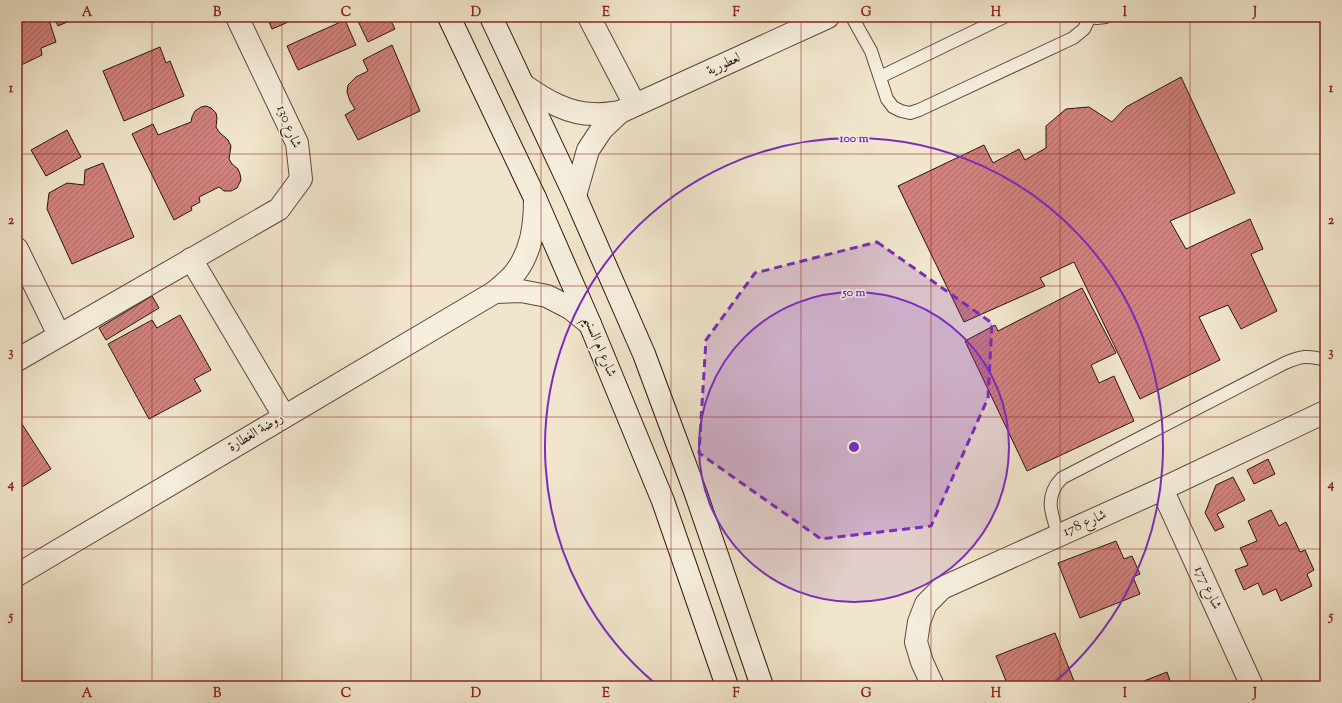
<svg xmlns="http://www.w3.org/2000/svg" width="1342" height="703" font-family="'Sorts Mill Goudy',Amiri,serif">
	<style>
		.building { fill: url(#building-hatch); stroke: #2c140c }
		.lines { fill: none; stroke-linecap: round; stroke-linejoin: round }
		.service-casing { stroke: #5d483c; stroke-width: 14 }
		.minor-casing { stroke: #5d483c; stroke-width: 24 }
		.secondary-casing { stroke: #2c140c; stroke-width: 24 }
		.service { stroke: #f6efde; stroke-width: 12 }
		.minor { stroke: #f6efde; stroke-width: 22 }
		.secondary { stroke: #f6efde; stroke-width: 22 }
		.marked { fill: #7b2cbf; fill-opacity: 0.2; stroke: #7b2cbf; stroke-width: 3; stroke-dasharray: 8 5; stroke-linejoin: round }
		.grid { fill: none; stroke: #8f2418; stroke-width: 1; stroke-opacity: 0.55 }
		.ring { fill: none; stroke: #7b2cbf; stroke-width: 2 }
		.labels { text-anchor: middle; dominant-baseline: central; stroke-width: 3; stroke-linejoin: round; paint-order: stroke }
		.street-label { font-size: 14px; fill: #2c140c; stroke: #f6efde }
		.centre { fill: #7b2cbf; stroke: #f6efde; stroke-width: 2 }
		.ring-label { font-size: 12px; text-anchor: middle; font-weight: bold; fill: #7b2cbf; stroke: #f6efde; stroke-width: 3; stroke-linejoin: round; paint-order: stroke }
		.neatline { fill: none; stroke: #8f2418; stroke-width: 1.5 }
		.grid-label { font-size: 13px; text-anchor: middle; font-weight: bold; fill: #8f2418 }
	</style>
	<defs>
		<pattern id="building-hatch" width="6" height="6" patternUnits="userSpaceOnUse"><rect width="6" height="6" fill="#d0827e"/><path d="M-1 1l2-2M0 6l6-6M5 7l2-2" fill="none" stroke="#a96966"/></pattern>
	</defs>
	<rect width="100%" height="100%" fill="#f1e6cd"/>
	<filter id="stains"><feTurbulence type="fractalNoise" baseFrequency=".005" numOctaves="4"/><feColorMatrix values="0 0 0 0 .2 0 0 0 0 .09 0 0 0 0 .02 0 0 0 .5 -.17"/></filter>
	<radialGradient id="worn" r=".72"><stop offset=".6" stop-color="#630" stop-opacity="0"/><stop offset="1" stop-color="#630" stop-opacity=".3"/></radialGradient>
	<!-- building -->
	<g class="building">
		<path d="M17,17H48L56,42L41,48L42,55L17,67Z"/>
		<path d="M54,17H73L74,19L58,26Z"/>
		<path d="M267,17H300L272,29Z"/>
		<path d="M356,17H389L395,29L368,42Z"/>
		<path d="M345,20L356,45L298,70L287,46Z"/>
		<path d="M392,45L420,111L358,140L345,115L355,109L350,101L347,92L348,85L356,77L368,71L363,60Z"/>
		<path d="M160,47L166,63L170,61L184,96L124,121L103,71Z"/>
		<path d="M1181,77L1235,193L1170,221L1186,249L1250,219L1263,249L1251,254L1277,311L1241,329L1228,305L1199,317L1220,360L1140,399L1074,262L1040,278L1045,286L964,322L898,186L984,145L993,163L1019,149L1025,160L1046,148V126L1066,109L1089,107L1112,122L1126,107Z"/>
		<path d="M206,106L211,108L216,113L217,118L216,127L219,132L228,140L231,146L229,159L232,164L238,169L240,174L241,180L237,188L231,191H224L219,187L199,197L200,202L191,207L192,210L174,220L132,134L153,124L158,135L191,122L192,117L195,111L201,107Z"/>
		<path d="M67,130L81,157L46,176L31,150Z"/>
		<path d="M103,163L134,237L72,264L47,209L49,193L67,183L84,185L85,170Z"/>
		<path d="M1082,288L1116,353L1091,365L1099,383L1114,376L1134,421L1027,471L965,341L995,325L998,331Z"/>
		<path d="M152,296L159,308L106,340L99,328Z"/>
		<path d="M180,315L211,370L194,379L201,391L149,419L108,344L152,320L157,328Z"/>
		<path d="M20,421L51,469L17,490V423Z"/>
		<path d="M1268,459L1275,474L1254,484L1247,470Z"/>
		<path d="M1233,477L1245,500L1217,514L1224,527L1215,531L1205,513L1216,485Z"/>
		<path d="M1271,510L1279,526L1286,522L1300,552L1305,550L1314,570L1307,574L1312,586L1281,601L1276,589L1263,595L1258,583L1244,590L1235,570L1248,565L1240,548L1257,541L1248,521Z"/>
		<path d="M1116,541L1124,559L1132,556L1140,574L1133,577L1140,594L1080,618L1058,563Z"/>
		<path d="M1055,633L1076,686H1008L996,656Z"/>
		<path d="M1167,672L1172,686H1131Z"/>
	</g>
	<g class="lines">
		<!-- service casing -->
		<g class="service-casing">
			<g id="service">
				<path d="M852,17L871,51L887,99L893,107L901,111L910,113L919,110L1073,38L1084,29L1090,17"/>
				<path d="M1090,17L1097,18L1106,17"/>
				<path d="M880,77L1004,17"/>
				<path d="M1059,536C1051,514 1044,496 1062,478L1285,363C1301,356 1308,355 1325,360"/>
			</g>
		</g>
		<!-- minor casing -->
		<g class="minor-casing">
			<g id="minor">
				<path d="M589,17L635,105"/>
				<path d="M525,86C545,100 568,114 594,114C603,115 611,113 620,112"/>
				<path d="M575,196L588,150L602,129L620,112L828,17"/>
				<path d="M17,249L59,335"/>
				<path d="M191,259L284,416"/>
				<path d="M495,292L521,291L547,296L570,308L590,324"/>
				<path d="M17,360L279,209L301,179L297,143L237,17"/>
				<path d="M1162,489L1252,686"/>
				<path d="M17,575L495,292C501,286 510,280 515,273C532,251 535,225 535,198"/>
				<path d="M933,686L922,662L916,642L919,622L926,604L942,588L1162,489L1325,412"/>
			</g>
		</g>
		<!-- secondary casing -->
		<g class="secondary-casing">
			<g id="secondary">
				<path d="M449,17L535,198L590,324L663,501L727,686"/>
				<path d="M491,17L575,196L644,354L696,494L762,686"/>
			</g>
		</g>
		<!-- service -->
		<use href="#service" class="service"/>
		<!-- minor -->
		<use href="#minor" class="minor"/>
		<!-- secondary -->
		<use href="#secondary" class="secondary"/>
	</g>
	<!-- marked area -->
	<path class="marked" d="M877,242L992,323L988,398L931,526L821,539L699,453L706,340L755,273Z"/>
	<!-- grid -->
	<path class="grid" d="M152,17V686M282,17V686M411,17V686M541,17V686M671,17V686M801,17V686M931,17V686M1060,17V686M1190,17V686M17,154H1325M17,286H1325M17,417H1325M17,549H1325"/>
	<!-- distance rings -->
	<circle cx="854" cy="447" r="155" fill="#7b2cbf" fill-opacity=".12"/>
	<g class="ring">
		<circle cx="854" cy="447" r="155"/>
		<path d="M657 685A309 309 0 1 1 1051 685"/>
	</g>
	<g class="labels">
		<!-- street labels -->
		<g class="street-label">
			<text transform="translate(724 65) rotate(-25)">لعطورية</text>
			<text transform="translate(288 127) rotate(68)">شارع 130</text>
			<text transform="translate(599 347) rotate(67)">شارع ام السنيم</text>
			<text transform="translate(256 433) rotate(-31)">روضة الغطارة</text>
			<text transform="translate(1085 524) rotate(-24)">شارع 178</text>
			<text transform="translate(1207 588) rotate(65)">شارع 177</text>
		</g>
	</g>
	<circle cx="854" cy="447" r="6" class="centre"/>
	<g class="ring-label">
		<text x="854" y="142">100 m</text>
		<text x="854" y="296">50 m</text>
	</g>
	<!-- margin -->
	<rect width="1342" height="703" fill="none" stroke="#f1e6cd" stroke-width="44"/>
	<rect x="22" y="22" width="1298" height="659" class="neatline"/>
	<g class="grid-label">
		<text x="87" y="16">A</text>
		<text x="217" y="16">B</text>
		<text x="346" y="16">C</text>
		<text x="476" y="16">D</text>
		<text x="606" y="16">E</text>
		<text x="736" y="16">F</text>
		<text x="866" y="16">G</text>
		<text x="996" y="16">H</text>
		<text x="1125" y="16">I</text>
		<text x="1255" y="16">J</text>
		<text x="11" y="92">1</text>
		<text x="1331" y="92">1</text>
		<text x="11" y="224">2</text>
		<text x="1331" y="224">2</text>
		<text x="11" y="356">3</text>
		<text x="1331" y="356">3</text>
		<text x="11" y="488">4</text>
		<text x="1331" y="488">4</text>
		<text x="11" y="620">5</text>
		<text x="1331" y="620">5</text>
		<text x="87" y="697">A</text>
		<text x="217" y="697">B</text>
		<text x="346" y="697">C</text>
		<text x="476" y="697">D</text>
		<text x="606" y="697">E</text>
		<text x="736" y="697">F</text>
		<text x="866" y="697">G</text>
		<text x="996" y="697">H</text>
		<text x="1125" y="697">I</text>
		<text x="1255" y="697">J</text>
	</g>
	<rect width="100%" height="100%" filter="url(#stains)"/>
	<rect width="100%" height="100%" fill="url(#worn)"/>
</svg>
